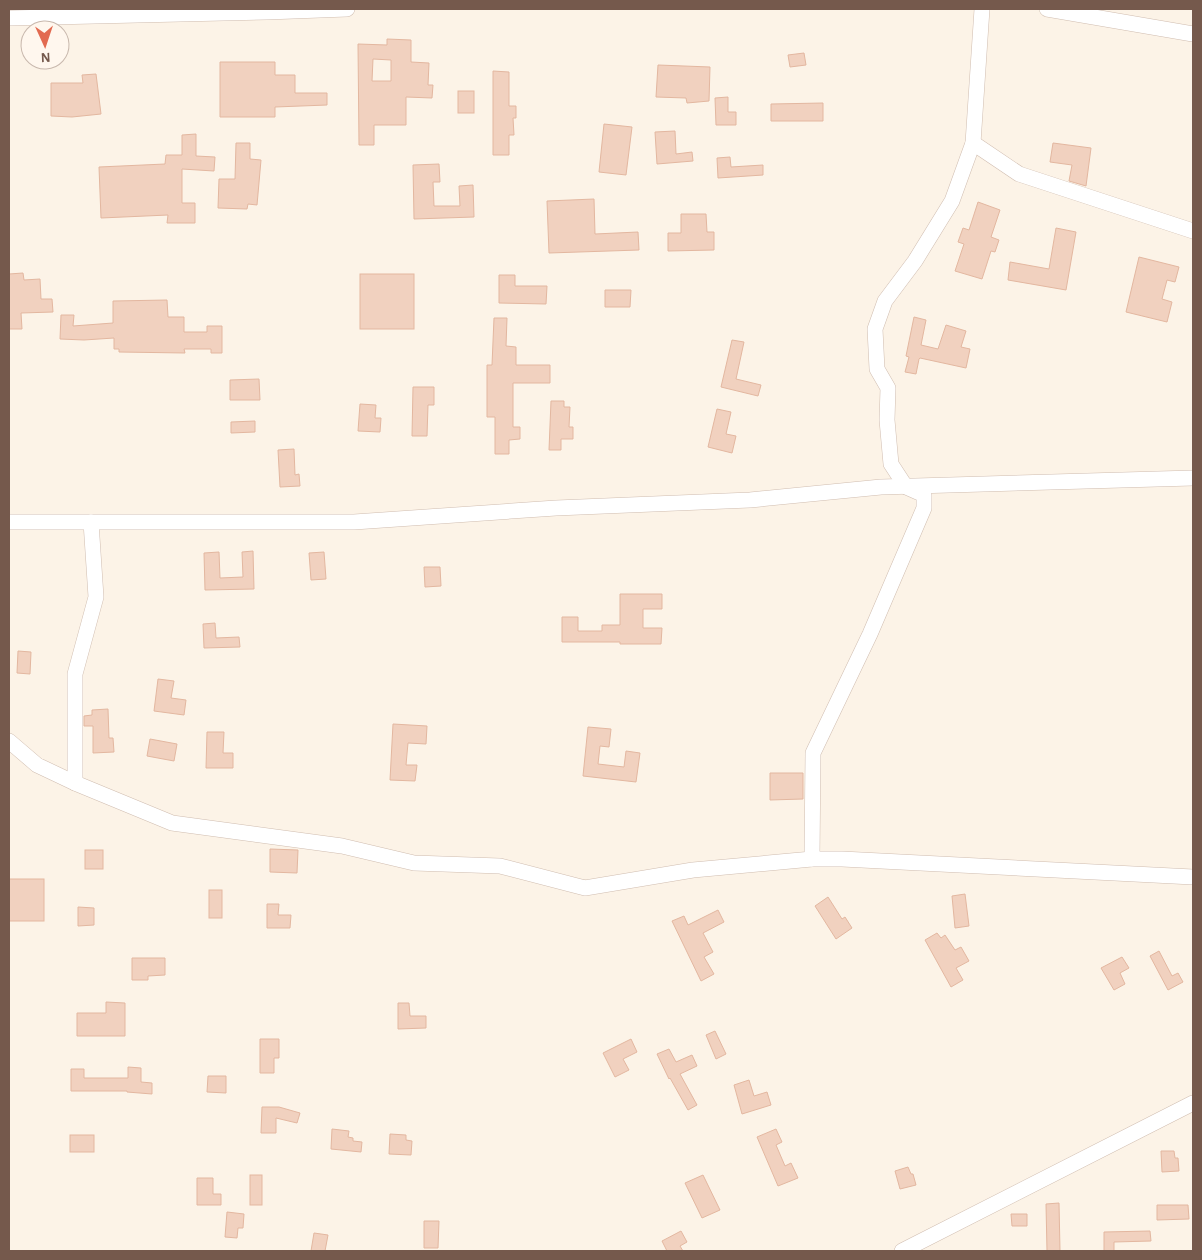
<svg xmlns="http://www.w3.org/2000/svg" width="1202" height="1260" font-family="'Alegreya Sans',sans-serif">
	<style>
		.building { fill: #f1d1bf; stroke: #e3b7a0; fill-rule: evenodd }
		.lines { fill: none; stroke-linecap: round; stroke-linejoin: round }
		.minor-casing { stroke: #d0bdb0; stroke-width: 16 }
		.minor { stroke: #fff; stroke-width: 15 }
	</style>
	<rect width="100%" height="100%" fill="#fcf3e7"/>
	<!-- building -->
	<g class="building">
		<path d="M387,39L411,40V62L429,63L428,85H433L432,98L406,97V125H374V145H359L358,44L387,45ZM373,59L391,60V81H372Z"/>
		<path d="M804,53L806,65L790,67L788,55Z"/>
		<path d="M220,62H275V75H295V93H327V105L275,107V117H220Z"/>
		<path d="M658,65L710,67L709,101L687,103L686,98L656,97Z"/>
		<path d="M493,71L509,72V106H516V118H513L514,135H509V155H493Z"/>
		<path d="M96,74L101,114L72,117L51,116V83H83L82,75Z"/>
		<rect x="458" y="91" width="16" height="22"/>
		<path d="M728,97V112H736V125H716L715,98Z"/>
		<path d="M823,103V121H771V104Z"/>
		<path d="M604,124L632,127L626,175L599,172Z"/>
		<path d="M675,131L676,154L692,152L693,161L657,164L655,132Z"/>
		<path d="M196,134V156L215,157L214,171L182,169V203H195V223H167L168,215L101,218L99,167L165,164L166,155H182V135Z"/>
		<path d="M236,143H250V159L261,160L257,205L248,204L247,209L218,208L219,179H235Z"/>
		<path d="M1053,143L1091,148L1086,186L1069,181L1072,165L1050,162Z"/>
		<path d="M730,157L731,167L763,165V175L718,178L717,158Z"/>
		<path d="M439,164L440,182H433L434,206H460L459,186L473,185L474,217L414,219L413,165Z"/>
		<path d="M594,199L595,234L638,232L639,250L549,253L547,201Z"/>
		<path d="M978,202L1000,210L991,237L999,240L995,252L991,251L982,279L955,271L964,244L958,242L963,228L969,230Z"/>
		<path d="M681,214H706L707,232H714V250L668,251V233H681Z"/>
		<path d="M1056,228L1076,232L1066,290L1008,280L1010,262L1049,269Z"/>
		<path d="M1139,257L1179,267L1175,282L1167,280L1162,299L1172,302L1167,322L1126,312Z"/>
		<path d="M23,273L24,280L40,279L41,299H52L53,312L21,313L22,329H9V274Z"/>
		<rect x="360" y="274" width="54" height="55"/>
		<path d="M499,275H515V286H547L546,304L499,303Z"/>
		<path d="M605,290H631L630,307H605Z"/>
		<path d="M167,300L168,317H184V332H207V326H222V353H211V349H184L185,353L119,352V349H114V338L84,340L60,339L61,315H74L73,326L113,323V301Z"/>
		<path d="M914,317L926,320L921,345L938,349L946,325L966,331L961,347L970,349L966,368L920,358L919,359L916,374L905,372L909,357L906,356Z"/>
		<path d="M494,318H507L506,346L516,347V365H550V383H513V427H520V439L509,440V454H495V417H487V365H492Z"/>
		<path d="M732,340L744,342L736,379L761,385L758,396L721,387Z"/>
		<path d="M259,379L260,400H230V380Z"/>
		<path d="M413,387H434V405H428L427,436H412Z"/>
		<path d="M551,401H564V407H570L569,427H573V439H561V450H549Z"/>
		<path d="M360,404L376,405L375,418H381L380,432L358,431Z"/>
		<path d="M717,409L731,412L726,434L736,436L732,453L708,447Z"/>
		<path d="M255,421V432L231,433V422Z"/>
		<path d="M294,449L295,475L299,474L300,486L280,487L278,450Z"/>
		<path d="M253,551L254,589L205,590L204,553L219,552L220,578L243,577L242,552Z"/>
		<path d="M324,552L326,579L311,580L309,553Z"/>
		<path d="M424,567H440L441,586L425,587Z"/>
		<path d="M620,594H662V609H643V628H662L661,644H620V642H562V617H578V631H602V625H620Z"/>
		<path d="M215,623L216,638L239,637L240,647L204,648L203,624Z"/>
		<path d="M18,651L31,652L30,674L17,673Z"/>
		<path d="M158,679L174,681L171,698L186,700L184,715L154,711Z"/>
		<path d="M108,709L109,738H113L114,752L93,753V726H84V716L92,715V710Z"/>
		<path d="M393,724L427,726L426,744L408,743L406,765H417L415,781L390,780Z"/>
		<path d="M588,727L611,729L609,747L600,746L598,764L624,767L626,751L640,753L636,782L583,776Z"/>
		<path d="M207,732H224L223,753H233V768H206Z"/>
		<path d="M150,739L177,744L174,761L147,756Z"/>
		<path d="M770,773H803V799L770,800Z"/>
		<path d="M270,849L298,850L297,873L270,872Z"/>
		<rect x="85" y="850" width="18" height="19"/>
		<rect x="9" y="879" width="35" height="42"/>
		<rect x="209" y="890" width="13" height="28"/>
		<path d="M965,894L969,926L955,928L952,896Z"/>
		<path d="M828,897L842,919L845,917L852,928L836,939L815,906Z"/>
		<path d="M267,904H279L278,915H291L290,928H267Z"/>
		<path d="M78,907L94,908V925L78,926Z"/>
		<path d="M718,910L724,922L703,933L713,952L704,957L714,974L701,981L672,921L684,916L688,925Z"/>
		<path d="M937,933L941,938L945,935L955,950L961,947L969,961L956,968L963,980L951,987L925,940Z"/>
		<path d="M1159,951L1172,976L1178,973L1183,982L1168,990L1150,956Z"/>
		<path d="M1122,957L1129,968L1120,973L1125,984L1114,990L1101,968Z"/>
		<path d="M132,958H165V975L148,976V980H132Z"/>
		<path d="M106,1002L125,1003V1036H77V1013H106Z"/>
		<path d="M398,1003H409L410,1016H426V1028L398,1029Z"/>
		<path d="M715,1031L726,1054L716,1059L706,1035Z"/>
		<path d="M260,1039H279V1058H274V1073H260Z"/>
		<path d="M631,1039L637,1052L623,1059L629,1070L615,1077L603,1053Z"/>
		<path d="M669,1049L676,1062L692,1055L697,1066L680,1074L697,1105L688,1110L670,1078L669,1079L657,1054Z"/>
		<path d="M128,1067L141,1068V1082L152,1083V1094L127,1092V1091H71V1069H84V1078H128Z"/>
		<path d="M208,1076H226V1093L207,1092Z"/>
		<path d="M749,1080L754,1096L767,1092L771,1105L742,1114L734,1085Z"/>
		<path d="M262,1107H279L300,1113L297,1123L276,1118V1133H261Z"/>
		<path d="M332,1129L349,1131L348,1137L353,1138V1141L362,1142L361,1152L331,1149Z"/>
		<path d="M776,1129L782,1142L776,1145L785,1166L791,1163L798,1178L778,1186L757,1137Z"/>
		<path d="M390,1134L406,1135V1140L412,1141L411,1155L389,1154Z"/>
		<rect x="70" y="1135" width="24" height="17"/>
		<path d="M1161,1151H1174L1175,1158H1178L1179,1171L1162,1172Z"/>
		<path d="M908,1167L911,1174H913L916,1185L900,1189L895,1171Z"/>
		<rect x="250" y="1175" width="12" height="30"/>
		<path d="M703,1175L720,1210L702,1218L685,1183Z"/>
		<path d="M197,1178H213V1194H221V1205H197Z"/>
		<path d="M1059,1203L1060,1251H1047L1046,1204Z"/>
		<path d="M1157,1205H1188L1189,1219L1157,1220Z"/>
		<path d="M227,1212L244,1214L243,1228H238L237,1238L225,1237Z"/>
		<path d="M1011,1214H1027V1226H1012Z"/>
		<path d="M424,1221H439L438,1248H424Z"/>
		<path d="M681,1231L687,1242L680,1246L683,1251H667L662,1241Z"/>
		<path d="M1150,1231L1151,1241L1114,1242V1251H1104V1232Z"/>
		<path d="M314,1233L328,1235L325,1251H311Z"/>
	</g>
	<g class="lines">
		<!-- minor casing -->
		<g class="minor-casing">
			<g id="minor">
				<path d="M1047,9L1193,34"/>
				<path d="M9,18L267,12L347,9"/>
				<path d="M973,143L1019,174L1193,231"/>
				<path d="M9,522H354L556,508L750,500L881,487L1193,478"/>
				<path d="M9,741L37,765L75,783L172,823L342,846L414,863L500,866L585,888L693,870L812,859H842L1193,877"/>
				<path d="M75,783V674L96,597L91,522"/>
				<path d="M812,859L813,753L870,634L924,508V495L906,487L891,464L887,420L888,388L877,369L875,329L885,301L915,261L952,201L973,143L982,9"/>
				<path d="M902,1251L1193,1103"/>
			</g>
		</g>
		<!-- minor -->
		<use href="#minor" class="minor"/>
	</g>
	<!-- border -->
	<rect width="1202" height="1260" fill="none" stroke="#75594c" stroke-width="20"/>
	<!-- north arrow -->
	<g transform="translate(45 45) rotate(177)"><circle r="24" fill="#fff7ee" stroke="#c8b8ad"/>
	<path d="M0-4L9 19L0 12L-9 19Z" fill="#e26a50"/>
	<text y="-8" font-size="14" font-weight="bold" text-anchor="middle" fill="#75594c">N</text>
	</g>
</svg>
